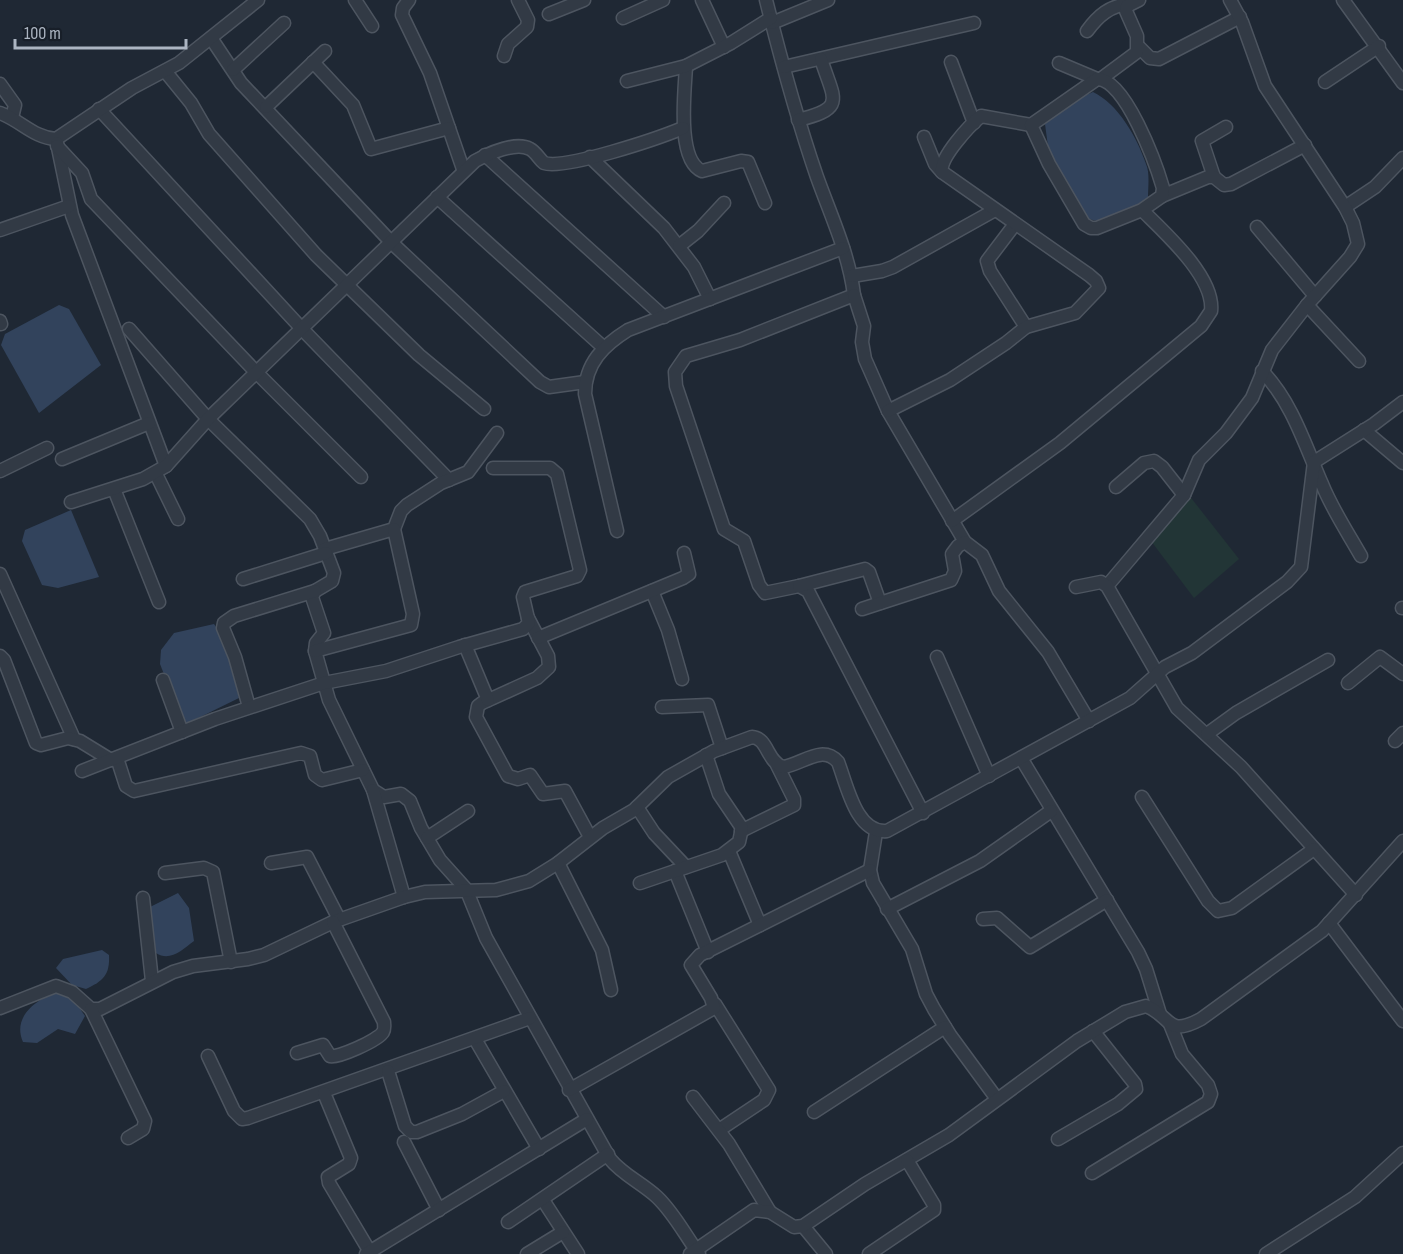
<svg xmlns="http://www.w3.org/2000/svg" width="1403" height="1254" font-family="'Sofia Sans Condensed',sans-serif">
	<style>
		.green { fill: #223536 }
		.water { fill: #32435c }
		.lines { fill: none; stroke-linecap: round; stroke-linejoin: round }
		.minor-casing { stroke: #4d5560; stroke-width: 15 }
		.minor { stroke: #323a45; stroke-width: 12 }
	</style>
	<rect width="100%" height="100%" fill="#1f2834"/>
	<!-- green -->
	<path class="green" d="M1188,494L1239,559L1194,598L1148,537Z"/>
	<!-- water -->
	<g class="water">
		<path d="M1093,92C1118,104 1137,137 1146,164C1150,173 1148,187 1148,197C1128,213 1104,231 1080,214L1049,154L1045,124L1064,105Z"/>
		<path d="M59,305L69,309L101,365L39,413L1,345L5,334Z"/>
		<path d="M71,510L99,577L58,588L42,585L22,541L25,530Z"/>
		<path d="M214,624L225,640L239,698L184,725L160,664L161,650L174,633Z"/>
		<path d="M178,893L189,908L194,941C182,950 170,962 156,953L148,908Z"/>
		<path d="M102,950L109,955C110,975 103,981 86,989L72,985L56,968L63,959Z"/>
		<path d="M62,990L71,996L85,1016L75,1034L58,1029L37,1043L23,1042C11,1015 40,997 62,990Z"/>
	</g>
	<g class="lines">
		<!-- minor casing -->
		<g class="minor-casing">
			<g id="minor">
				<path d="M355,0L372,26"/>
				<path d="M409,0L403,8L402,15L430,73L463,169"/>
				<path d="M702,0L724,47"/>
				<path d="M766,0C781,60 797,119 817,177C831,216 849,254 854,295L740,340L686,356L675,372L676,386L724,529L744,541L759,585L765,593L799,586L808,591L923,813"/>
				<path d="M1343,0L1403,83"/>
				<path d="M549,14L584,0"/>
				<path d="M623,18L663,0"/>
				<path d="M772,23L828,0"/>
				<path d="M1087,31C1098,16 1110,5 1130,4"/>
				<path d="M211,38L241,83L343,191L392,243L540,382L549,387L585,382"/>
				<path d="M1139,47L1150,58L1159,59L1240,17"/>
				<path d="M504,56L508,44L527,27L528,20L518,0"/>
				<path d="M313,62L353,105L371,149L449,128"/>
				<path d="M951,62L974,123"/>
				<path d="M1059,63L1097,79"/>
				<path d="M686,66C685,89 676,160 702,171L741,161L748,162L765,203"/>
				<path d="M784,67L974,23"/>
				<path d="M233,70L284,23"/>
				<path d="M165,71L191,103L209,134L316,255L419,355L484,409"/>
				<path d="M1102,78L1137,52V36L1126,11L1127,6L1139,0"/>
				<path d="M627,81L686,66L731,43L771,18"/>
				<path d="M1325,82L1379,46"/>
				<path d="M0,84L15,105L12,118"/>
				<path d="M266,107L325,51"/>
				<path d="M99,109L303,330L449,480"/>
				<path d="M0,113C20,120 34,138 56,139L132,88L179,63L258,0"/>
				<path d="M798,120C847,108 834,100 821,59"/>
				<path d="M924,137L935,164L942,172"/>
				<path d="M57,143L72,215L166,466"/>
				<path d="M57,146L82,173L91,199L257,373L361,477"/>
				<path d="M485,155L664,317"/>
				<path d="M590,157L664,228L694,267L710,299"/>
				<path d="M1214,177L1202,141L1226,127"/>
				<path d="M1162,196L1208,177H1214L1224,185L1231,184L1305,145"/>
				<path d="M437,197L603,347"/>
				<path d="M1345,207L1375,187L1403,158"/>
				<path d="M1015,224L987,261L990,271L1026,327"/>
				<path d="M1257,227L1315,296"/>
				<path d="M0,230L69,206"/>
				<path d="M679,246L698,231L724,203"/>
				<path d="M852,276L882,271L893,267L995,210"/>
				<path d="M854,295L864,326L862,342L865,359L888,411L965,542L982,555L999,591L1048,652L1089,721"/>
				<path d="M1307,305L1359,361"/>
				<path d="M0,321L1,324"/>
				<path d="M129,329L208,419L310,519L320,536L334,573L332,581L315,591L312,597L324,633L316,643L315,651L329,700L373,790L384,797L401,794L410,801L421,828L440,860L466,889L486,938L610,1159C623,1175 642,1183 657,1197C674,1213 685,1235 699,1254"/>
				<path d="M1262,371C1292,402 1305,445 1322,484C1332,509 1348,533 1361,556"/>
				<path d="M888,411L950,380L1006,343L1026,327L1075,313L1099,288L1096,281L1089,275L942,172C939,158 970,125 981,116L1031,125"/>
				<path d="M1364,430L1403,463"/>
				<path d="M62,459L149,423"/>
				<path d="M0,471L47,448"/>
				<path d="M156,474L178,519"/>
				<path d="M1116,487L1144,463L1154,461L1162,467L1184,495"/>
				<path d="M114,489L159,602"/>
				<path d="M71,502L143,479L166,466L208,419L475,161C488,154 516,141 530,149C536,152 539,159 544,163C565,170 659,138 683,128"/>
				<path d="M952,521L1060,443L1201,326L1211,311C1215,277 1164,232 1142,210L1097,228H1091L1084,224L1049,164L1031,125L1097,79C1125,78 1156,164 1163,188L1162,196L1142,210"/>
				<path d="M617,531L585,394C585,363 604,345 628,330L843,248"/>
				<path d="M325,549L394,529L401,511L407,505L441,483L468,472L497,433"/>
				<path d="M0,574L74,739"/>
				<path d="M243,579L326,553"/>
				<path d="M799,586L865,569L869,572L880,603"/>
				<path d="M1107,586L1184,495L1199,460L1226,433L1252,398L1272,350L1307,305L1350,257L1358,244L1353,223L1345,207L1265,86L1242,22L1230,0"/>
				<path d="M1076,587L1101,582L1107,586L1177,708L1241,767L1356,895"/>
				<path d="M652,591L668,630L682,679"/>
				<path d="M1402,608H1403"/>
				<path d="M862,609L951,580L955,571L952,554L958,546L965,542"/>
				<path d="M528,618L548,656L549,667L537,678L482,703L478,706L476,717L508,776L518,779L530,775L543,794L565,791L590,837"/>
				<path d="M538,638L683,578L689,574L684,553"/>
				<path d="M465,645L488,700"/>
				<path d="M315,651L411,625L413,614L394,529"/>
				<path d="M0,656L4,660L36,743L41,745L68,738L80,741L111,760"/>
				<path d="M937,657L989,776"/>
				<path d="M163,680L182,732"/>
				<path d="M1348,683L1380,657L1403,674"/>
				<path d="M249,707L235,657L223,628L224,623L234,616L315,591"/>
				<path d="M662,707L708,705L722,748"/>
				<path d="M1207,734L1236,713L1328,660"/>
				<path d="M1395,741L1403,733"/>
				<path d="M117,758L126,786L134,791L301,753L310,756L315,775L322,780L363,770"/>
				<path d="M1021,758L1138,952L1146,969L1160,1014"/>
				<path d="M82,771L215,719L324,683L386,671L459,647L523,629L529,623L523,597L525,592L577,576L580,570L557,474L550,468H493"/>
				<path d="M373,790L404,897"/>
				<path d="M1142,797L1208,901L1218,911L1232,908L1314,849"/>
				<path d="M637,807L654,833L686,867"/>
				<path d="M741,831L794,805V799L777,765"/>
				<path d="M876,832L870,870L873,883L912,949L926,994L934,1009L950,1035L997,1099"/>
				<path d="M427,838L468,811"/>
				<path d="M729,851L760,925"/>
				<path d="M271,863L307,857L339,919"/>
				<path d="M558,863L602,950L611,990"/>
				<path d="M675,871L708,952"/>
				<path d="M165,873L204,868L213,872L231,962"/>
				<path d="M640,883L722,855L739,842L742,828L719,794L706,755"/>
				<path d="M143,898L152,981"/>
				<path d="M887,909L980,861L1051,811"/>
				<path d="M983,919L997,918L1030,947L1107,900"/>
				<path d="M1329,923L1403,1021"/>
				<path d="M715,1004L769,1090L764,1100L719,1130"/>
				<path d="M0,1008L56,986L72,992L91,1009H100L173,972L193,966L248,959L264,955L333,922L404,897L425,892L496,890L529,881L558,863L603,828L634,810L668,777L714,751L752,737C768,738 767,762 783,767C803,764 822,744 838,762C847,785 856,834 887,831L1130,698L1165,667L1192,653L1287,582L1301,567L1314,462L1374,424L1403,402"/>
				<path d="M91,1009L145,1121L143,1129L128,1138"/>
				<path d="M475,1039L539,1149"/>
				<path d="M297,1053L323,1045L330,1056C336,1059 379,1040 383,1032C385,1029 384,1025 384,1022L333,922"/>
				<path d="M208,1056L234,1111L242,1119L248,1118L530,1018"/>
				<path d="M388,1071L405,1126L411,1132H417L462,1114L504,1091"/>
				<path d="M569,1090L714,1008L711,998L691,965L700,955L870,870"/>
				<path d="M324,1093L351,1158L349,1164L328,1177L329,1183L370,1252"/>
				<path d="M693,1097L729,1144L770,1212"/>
				<path d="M814,1112L945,1027"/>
				<path d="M1058,1139L1118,1104L1136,1089L1135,1084L1093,1031"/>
				<path d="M404,1142L439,1210"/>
				<path d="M1092,1173L1208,1102L1211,1094L1208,1085L1182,1054L1170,1024"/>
				<path d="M543,1200L578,1254"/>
				<path d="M508,1222L608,1154"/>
				<path d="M803,1226L826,1254"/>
				<path d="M366,1254L587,1119"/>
				<path d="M527,1254L563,1232"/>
				<path d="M690,1254L754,1210L770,1212L794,1227L803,1226L865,1184L949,1135L1077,1041L1125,1012L1146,1006C1172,1016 1166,1038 1201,1019L1322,931L1403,841"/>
				<path d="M869,1254L934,1210V1205L907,1160"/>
				<path d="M1266,1254L1355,1197L1403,1153"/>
			</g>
		</g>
		<!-- minor -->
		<use href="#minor" class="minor"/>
	</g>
	<!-- scale -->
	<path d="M15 39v9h171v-9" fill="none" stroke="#acb5c2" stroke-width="3"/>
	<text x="24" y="39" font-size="18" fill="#acb5c2" stroke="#181f29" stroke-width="4.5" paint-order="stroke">100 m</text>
</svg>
